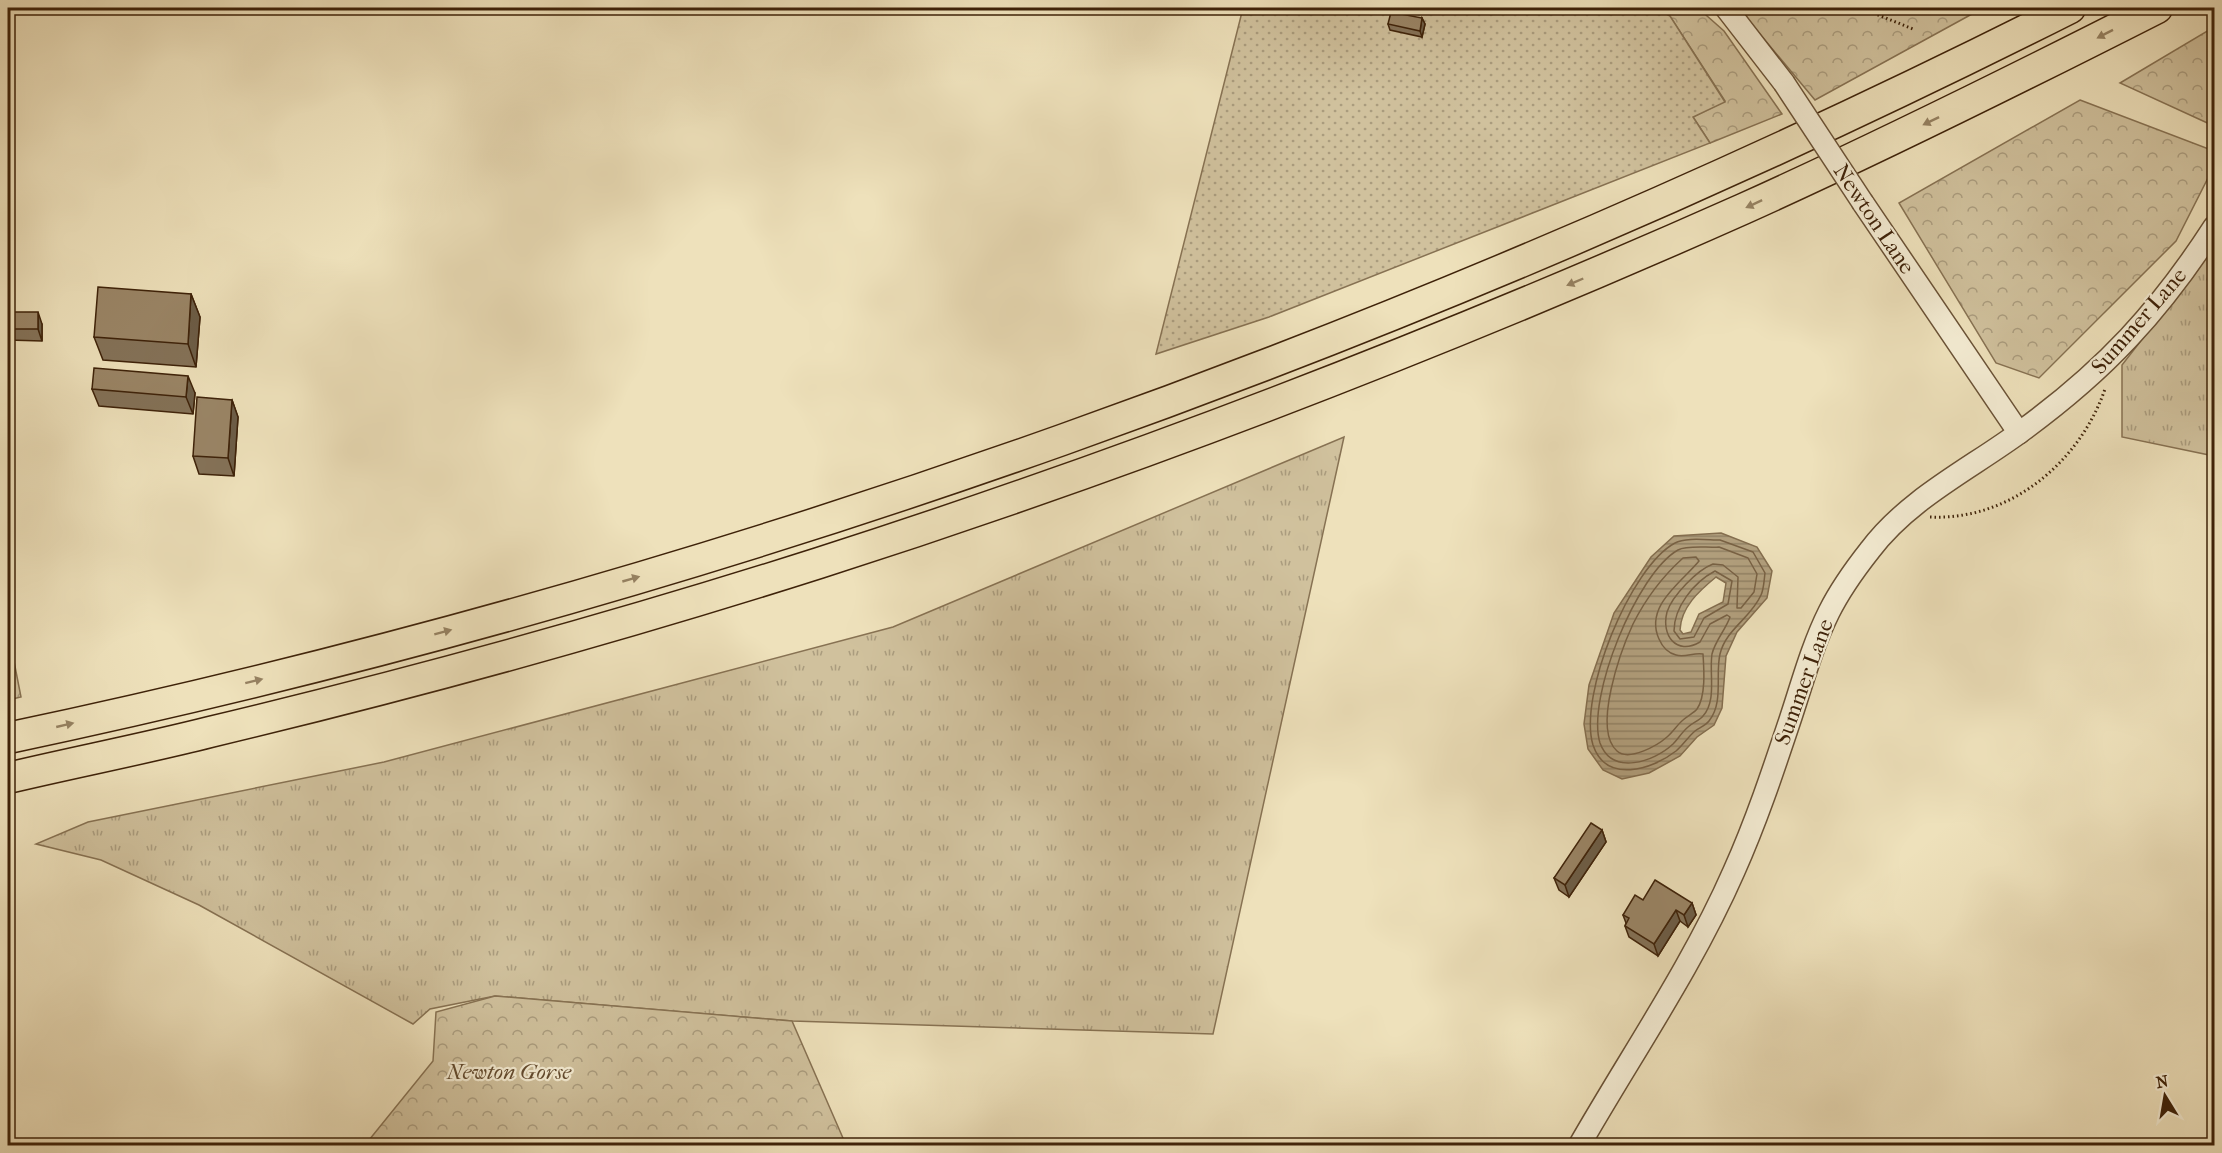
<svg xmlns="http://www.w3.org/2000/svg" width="2222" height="1153" font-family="'IM FELL French Canon',serif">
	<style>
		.grass { fill: url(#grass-tufts); stroke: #877253; stroke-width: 1.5 }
		.forest { fill: url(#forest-crowns); stroke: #877253; stroke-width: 1.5 }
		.garden { fill: url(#garden-dots); stroke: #877253; stroke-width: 1.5 }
		.water { fill: url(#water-rules); stroke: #846e4f; stroke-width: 1.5; fill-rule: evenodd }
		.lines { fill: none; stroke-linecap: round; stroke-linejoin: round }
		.shore { stroke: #786144; stroke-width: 1.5 }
		.tertiary-casing { stroke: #6a5236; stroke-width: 24 }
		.motorway-casing { stroke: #3e2209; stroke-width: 33 }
		.path { stroke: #3e2209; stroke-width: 3; stroke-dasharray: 1.5 3; stroke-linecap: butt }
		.tertiary { stroke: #f4ecd3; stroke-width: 21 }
		.motorway { stroke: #eee1bb; stroke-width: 30 }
		.tertiary-bridge-casing { stroke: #6a5236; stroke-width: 24; stroke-linecap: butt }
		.tertiary-bridge { stroke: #f4ecd3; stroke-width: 21 }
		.wall { fill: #847258; stroke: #3e2209; stroke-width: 1.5 }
		.shaded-wall { fill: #6c5d47; stroke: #3e2209; stroke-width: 1.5 }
		.building { fill: #9a8566; stroke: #3e2209; stroke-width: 1.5 }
		.oneway { fill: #968262 }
		.labels { text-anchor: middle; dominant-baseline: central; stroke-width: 4.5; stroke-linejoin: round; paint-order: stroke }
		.street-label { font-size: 22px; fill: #3e2209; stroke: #f4ecd3 }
		.park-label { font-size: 22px; font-style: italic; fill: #624a2e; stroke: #f4ecd3 }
	</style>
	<defs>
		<pattern id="grass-tufts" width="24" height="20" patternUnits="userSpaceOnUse" patternTransform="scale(1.5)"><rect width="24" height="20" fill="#d0c19d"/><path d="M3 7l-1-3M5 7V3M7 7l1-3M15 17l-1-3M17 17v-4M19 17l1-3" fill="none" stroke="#aa9c7e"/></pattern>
		<pattern id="forest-crowns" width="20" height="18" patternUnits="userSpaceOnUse" patternTransform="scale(1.5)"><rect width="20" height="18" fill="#d0c19d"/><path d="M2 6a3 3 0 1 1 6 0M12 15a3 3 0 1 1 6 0" fill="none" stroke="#aa9c7e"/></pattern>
		<pattern id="garden-dots" width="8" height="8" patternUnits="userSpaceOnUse" patternTransform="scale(1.5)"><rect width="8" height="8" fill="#d0c19d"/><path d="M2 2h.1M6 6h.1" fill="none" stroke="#aa9c7e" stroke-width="1.8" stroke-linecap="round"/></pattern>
		<pattern id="water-rules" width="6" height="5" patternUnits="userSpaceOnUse" patternTransform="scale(1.5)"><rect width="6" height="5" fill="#b2a07e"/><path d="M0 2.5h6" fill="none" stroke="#928265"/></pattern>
	</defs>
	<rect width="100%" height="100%" fill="#eee1bb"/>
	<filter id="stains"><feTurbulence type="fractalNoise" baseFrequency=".00333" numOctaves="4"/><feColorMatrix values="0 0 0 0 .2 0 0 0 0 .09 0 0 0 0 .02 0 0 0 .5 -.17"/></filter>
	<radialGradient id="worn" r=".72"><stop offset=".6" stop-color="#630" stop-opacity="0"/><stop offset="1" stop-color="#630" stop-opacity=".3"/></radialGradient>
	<!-- grass -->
	<g class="grass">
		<path d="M2214,247V456L2122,437V365Z"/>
		<path d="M1344,437L1213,1034L792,1021L495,996L430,1009L413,1024L199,905L101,860L36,844L88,822L384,762L893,627Z"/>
	</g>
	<!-- forest -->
	<g class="forest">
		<path d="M1655,8H1698L1724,31L1782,114L1710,143L1693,117L1725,101L1670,16Z"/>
		<path d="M1738,8H1983L1815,100Z"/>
		<path d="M2214,27V126L2120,83Z"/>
		<path d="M2080,100L2214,151V166L2176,241L2039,378L1996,363L1899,203Z"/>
		<path d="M8,631L21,697L8,700Z"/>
		<path d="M495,996L792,1021L846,1145H365L433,1061L436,1012Z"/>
	</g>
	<!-- garden -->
	<path class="garden" d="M1243,8H1655L1670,16L1725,102L1693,117L1710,143L1269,317L1156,354Z"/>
	<!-- water -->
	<path class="water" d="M1721,533L1757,547L1772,571L1767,598L1737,632L1726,656L1722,708L1714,725L1697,737L1680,756L1649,773L1622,779L1603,770L1588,749L1584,724L1589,685L1614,613L1651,557L1674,536ZM1716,577L1726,583L1723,602L1699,614L1691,632L1683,634L1680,630C1681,607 1699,591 1716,577Z"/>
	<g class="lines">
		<!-- shore -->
		<g class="shore">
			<path d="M1720,540L1753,552L1765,573C1764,580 1764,589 1761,595C1751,618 1726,629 1720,654C1715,675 1724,702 1709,721C1706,725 1699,728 1695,731C1688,737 1683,745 1676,751C1652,770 1606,784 1593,745C1578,696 1630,567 1675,543C1685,537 1708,540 1720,540Z"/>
			<path d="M1719,547L1748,558L1757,574L1754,592L1741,608H1737L1738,577L1723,565L1713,564C1697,570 1672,596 1667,612C1661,635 1676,656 1700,642L1710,624L1727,615L1730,617C1726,629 1715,641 1712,654C1709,673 1717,701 1703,716C1699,721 1692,723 1688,727C1682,732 1678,739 1673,744C1654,762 1612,776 1600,743C1586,698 1637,573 1678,550C1687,545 1708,548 1719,547Z"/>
			<path d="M1683,558L1696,557L1699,561C1682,582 1644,606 1659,639C1662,646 1668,653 1676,655C1685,658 1694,652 1703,654C1704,669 1706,696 1697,709C1694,713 1687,716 1683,720C1677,725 1673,732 1667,737C1658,745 1629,762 1617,751C1592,729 1621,650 1633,624C1645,600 1663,576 1683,558Z"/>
			<path d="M1715,571L1732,581L1728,604L1704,618L1694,637L1680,639L1674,631C1674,607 1694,582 1715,571Z"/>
		</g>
		<!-- tertiary casing -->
		<g class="tertiary-casing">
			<g id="tertiary">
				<path d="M1726,8L1784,83"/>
				<path d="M1863,203L2019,433"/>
				<path d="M1579,1146C1631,1055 1692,967 1734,871C1756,822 1773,771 1790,720C1802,684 1812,646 1829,612C1840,590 1855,569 1870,550C1909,498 1972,468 2023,430C2105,370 2159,312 2214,227"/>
			</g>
		</g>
		<!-- motorway casing -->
		<g class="motorway-casing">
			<g id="motorway">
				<path d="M8,738C723,587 1418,337 2070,8"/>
				<path d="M8,778C75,762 143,749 210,732C415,683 618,627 819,563C1134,462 1442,343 1743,209C1883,146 2021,77 2157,8"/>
			</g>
		</g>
		<!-- path -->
		<g class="path">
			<path d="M1861,8L1913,29"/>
			<path d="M1930,517C2010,521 2080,462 2105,389"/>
		</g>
		<!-- tertiary -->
		<use href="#tertiary" class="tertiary"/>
		<!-- motorway -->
		<use href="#motorway" class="motorway"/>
		<!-- tertiary-bridge casing -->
		<g class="tertiary-bridge-casing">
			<path id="tertiary-bridge" d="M1784,83L1863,203"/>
		</g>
		<!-- tertiary-bridge -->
		<use href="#tertiary-bridge" class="tertiary-bridge"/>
	</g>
	<!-- wall -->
	<g class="wall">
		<path d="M1422,18L1425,24L1422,37L1390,30L1388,24Z"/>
		<path d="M191,294L200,317L196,367L103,360L94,337Z"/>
		<path d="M8,312L42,324V341L8,340Z"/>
		<path d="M92,389L195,393L193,414L99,406Z"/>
		<path d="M232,400L238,417L234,476L199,474L193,456Z"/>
		<path d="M1602,830L1606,842L1569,897L1559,890L1554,878Z"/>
		<path d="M1643,900L1692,903L1696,915L1688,927L1680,921L1658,956L1629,937L1625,926L1626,923L1623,915Z"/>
	</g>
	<!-- shaded-wall -->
	<g class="shaded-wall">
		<path d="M1422,18L1425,24L1422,37L1420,31Z"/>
		<path d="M191,294L200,317L196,367L188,344Z"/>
		<path d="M38,312L42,324V341L38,329Z"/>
		<path d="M188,376L195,393L193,414L186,397Z"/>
		<path d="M232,400L238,417L234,476L228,458Z"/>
		<path d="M1602,830L1606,842L1569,897L1565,885Z"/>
		<path d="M1692,903L1696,915L1688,927L1684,915Z"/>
		<path d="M1676,910L1680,921L1658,956L1654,944Z"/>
	</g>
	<!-- building -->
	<g class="building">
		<path d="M1391,12L1422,18L1420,31L1388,24Z"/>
		<path d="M98,287L191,294L188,344L94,337Z"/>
		<rect x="8" y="312" width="30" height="17"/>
		<path d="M94,368L188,376L186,397L92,389Z"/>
		<path d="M197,397L232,400L228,458L193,456Z"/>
		<path d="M1591,823L1602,830L1565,885L1554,878Z"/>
		<path d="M1655,880L1692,903L1684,915L1676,910L1654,944L1625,926L1629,918L1623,915L1635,895L1643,900Z"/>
	</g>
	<!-- one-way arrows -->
	<defs><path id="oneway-solid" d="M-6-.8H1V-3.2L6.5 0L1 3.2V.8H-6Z" transform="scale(1.5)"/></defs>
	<g class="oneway">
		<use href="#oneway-solid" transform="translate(2105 34) rotate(153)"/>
		<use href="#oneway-solid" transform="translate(1931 121) rotate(154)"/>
		<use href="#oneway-solid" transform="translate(1754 204) rotate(155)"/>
		<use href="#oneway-solid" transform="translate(1575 282) rotate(157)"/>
		<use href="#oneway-solid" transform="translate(631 579) rotate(-16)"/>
		<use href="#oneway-solid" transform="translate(443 632) rotate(-15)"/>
		<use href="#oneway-solid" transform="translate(254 681) rotate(-14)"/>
		<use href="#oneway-solid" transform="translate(65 725) rotate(-13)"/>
	</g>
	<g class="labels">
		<!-- street labels -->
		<g class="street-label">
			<text transform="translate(1874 219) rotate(56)">Newton Lane</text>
			<text transform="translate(2139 321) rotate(-49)">Summer Lane</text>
			<text transform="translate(1804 682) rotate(-70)">Summer Lane</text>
		</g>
		<!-- park labels -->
		<g class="park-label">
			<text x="509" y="1072">Newton Gorse</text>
		</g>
	</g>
	<!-- margin -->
	<rect width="2222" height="1153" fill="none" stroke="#eee1bb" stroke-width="30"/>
	<rect x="9" y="9" width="2204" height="1135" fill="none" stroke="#3e2209" stroke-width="3"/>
	<rect x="15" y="15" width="2192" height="1123" fill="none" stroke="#3e2209" stroke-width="1.5"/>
	<!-- north arrow -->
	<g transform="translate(2165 1096) rotate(349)" stroke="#f4ecd3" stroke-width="4.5" paint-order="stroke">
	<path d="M0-4.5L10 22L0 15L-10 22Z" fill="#3e2209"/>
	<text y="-9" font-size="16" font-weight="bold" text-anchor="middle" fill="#3e2209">N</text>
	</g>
	<rect width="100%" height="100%" filter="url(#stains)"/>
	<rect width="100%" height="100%" fill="url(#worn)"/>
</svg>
